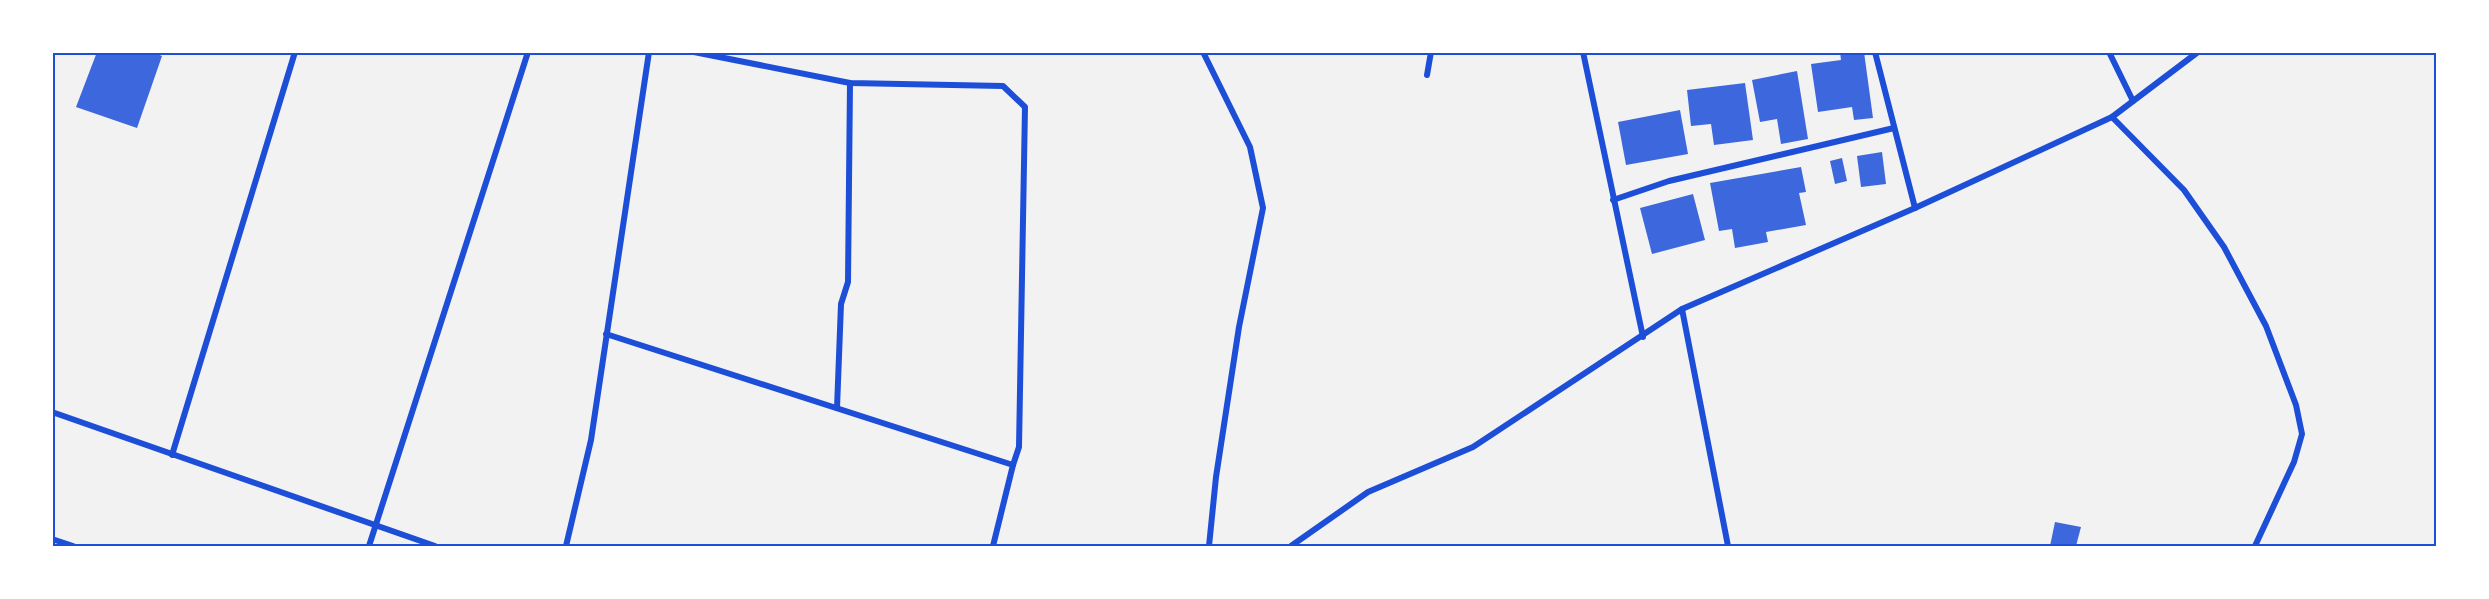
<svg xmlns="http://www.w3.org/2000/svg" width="2489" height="599" font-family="'Space Grotesk',sans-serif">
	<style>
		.building { fill: #3d67dc }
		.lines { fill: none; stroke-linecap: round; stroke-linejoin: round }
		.minor { stroke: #1d4ed8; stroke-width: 6 }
		.neatline { fill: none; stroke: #1d4ed8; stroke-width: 2 }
	</style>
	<rect width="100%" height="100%" fill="#f2f2f2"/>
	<!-- building -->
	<g class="building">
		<path d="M97,52H152L162,56L137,128L76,107Z"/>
		<path d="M1840,52H1864L1873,118L1854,120L1852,107L1818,112L1811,64L1841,60Z"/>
		<path d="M1797,71L1808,139L1781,144L1777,119L1760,122L1752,80Z"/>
		<path d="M1745,83L1753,140L1714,145L1711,124L1691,126L1687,90Z"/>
		<path d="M1680,110L1688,154L1626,165L1618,122Z"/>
		<path d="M1882,152L1886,184L1861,187L1857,156Z"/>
		<path d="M1842,158L1847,181L1835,184L1830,161Z"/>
		<path d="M1801,167L1806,192L1799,193L1806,225L1766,232L1768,242L1735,248L1732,229L1719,231L1710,183Z"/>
		<path d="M1693,194L1705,240L1652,254L1640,208Z"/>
		<path d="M2055,522L2081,527L2076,546H2050Z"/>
	</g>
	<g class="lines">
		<!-- minor -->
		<g class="minor">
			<path d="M694,52L850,83L1003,86L1025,107L1019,447L1013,465"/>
			<path d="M1203,52L1250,147L1263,208L1239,327L1216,477L1209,546"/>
			<path d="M1583,52L1643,337"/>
			<path d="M1875,52L1915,208"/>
			<path d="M2109,52L2133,101"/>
			<path d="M1427,75L1431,52"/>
			<path d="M2112,117L2184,190L2224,247L2266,326L2296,405L2302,434L2294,462L2255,546"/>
			<path d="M1613,200L1669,181L1894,128"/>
			<path d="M1682,309L1728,546"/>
			<path d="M606,334L1013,465L993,546"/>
			<path d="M837,408L841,304L848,282L850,83"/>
			<path d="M52,412L435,546"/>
			<path d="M172,455L295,52"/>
			<path d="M52,539L73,546"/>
			<path d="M369,546L528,52"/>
			<path d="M566,546L591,440L649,52"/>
			<path d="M1291,546L1368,492L1473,447L1682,309L1915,208L2112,117L2198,52"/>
		</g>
	</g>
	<!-- border -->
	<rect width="2489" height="599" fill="none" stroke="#ffffff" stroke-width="108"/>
	<rect x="54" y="54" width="2381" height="491" class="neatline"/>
</svg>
